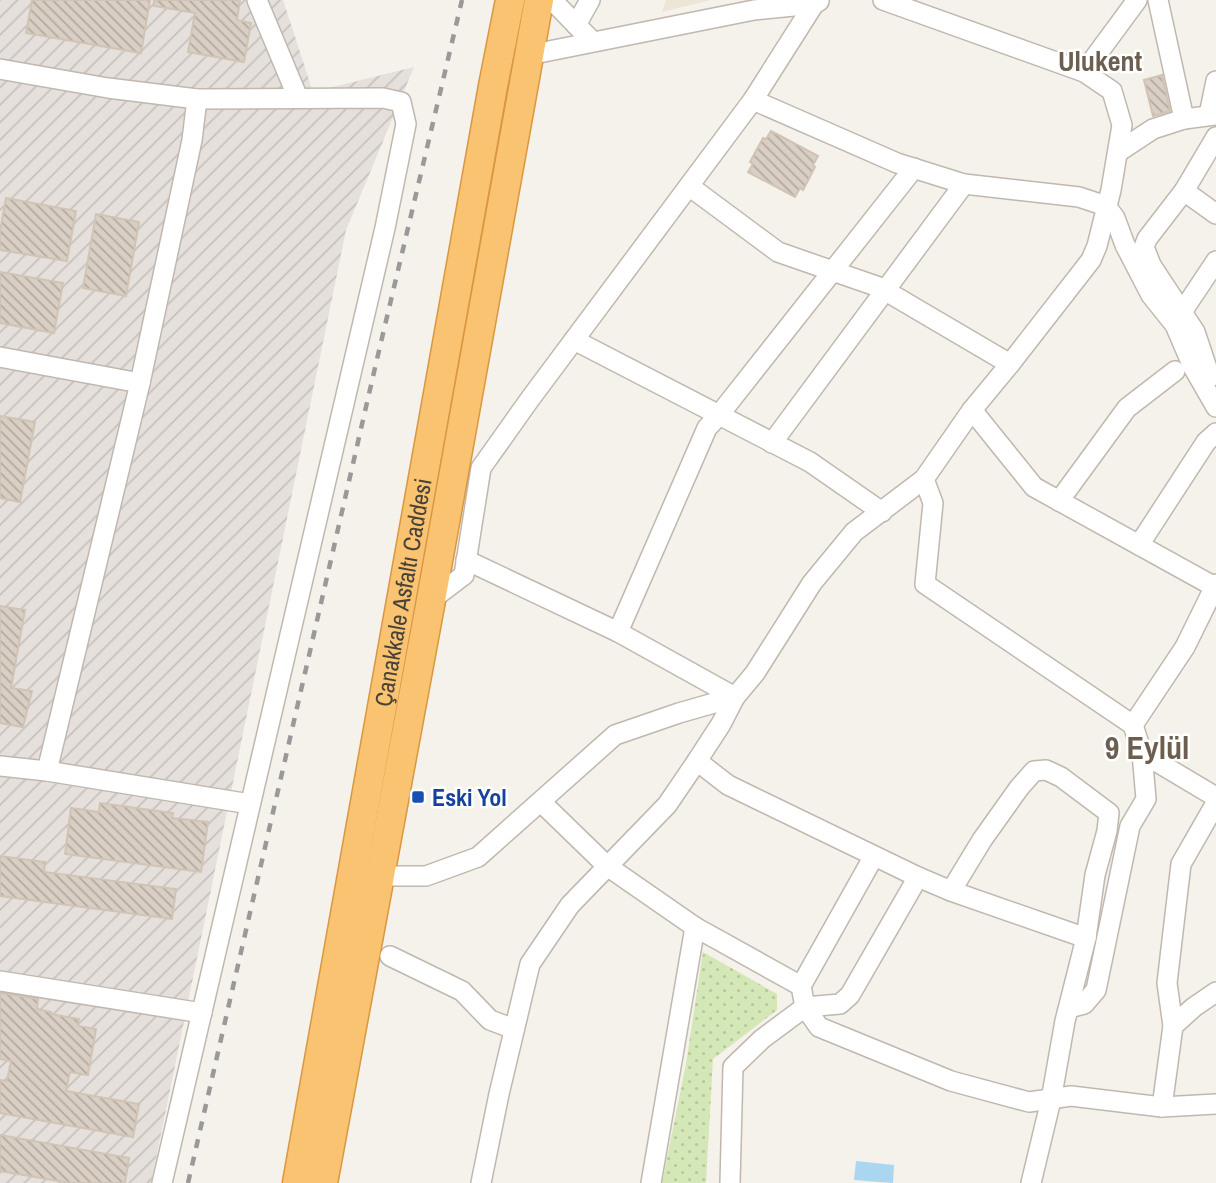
<svg xmlns="http://www.w3.org/2000/svg" width="1216" height="1183" font-family="'Archivo Narrow',sans-serif">
	<style>
		.industrial { fill: url(#industrial-furrows) }
		.education { fill: #ede5d6 }
		.park { fill: url(#park-dots) }
		.water { fill: #aad7ef }
		.building { fill: url(#building-back-hatch); stroke: #d1c4b4; stroke-width: 2 }
		.lines { fill: none; stroke-linecap: round; stroke-linejoin: round }
		.minor-casing { stroke: #c0b8ae; stroke-width: 22 }
		.highway-casing { stroke: #d99741; stroke-width: 31 }
		.minor { stroke: #fff; stroke-width: 19 }
		.highway { stroke: #f9c372; stroke-width: 28 }
		.rail { stroke: #999; stroke-width: 4.5; stroke-dasharray: 9 9; stroke-linecap: butt }
		.transit-dot { fill: #1a4fb4; stroke: #fff; stroke-width: 2.5 }
		.labels { text-anchor: middle; dominant-baseline: central; stroke-width: 5; stroke-linejoin: round; paint-order: stroke }
		.street-label { font-size: 24px; fill: #494239; stroke: #fff }
		.transit-label { font-size: 24px; font-weight: bold; fill: #164399; stroke: #fff; text-anchor: start }
		.quarter-label { font-size: 28px; font-weight: bold; fill: #6c5f50; stroke: #fff }
		.district-label { font-size: 32px; font-weight: bold; fill: #6c5f50; stroke: #fff }
	</style>
	<defs>
		<pattern id="industrial-furrows" width="10" height="10" patternUnits="userSpaceOnUse" patternTransform="scale(1.75)"><rect width="10" height="10" fill="#e5e0dc"/><path d="M-1 1l2-2M0 10L10 0M9 11l2-2" fill="none" stroke="#c6c1be"/></pattern>
		<pattern id="park-dots" width="8" height="8" patternUnits="userSpaceOnUse" patternTransform="scale(1.75)"><rect width="8" height="8" fill="#d4e7b6"/><path d="M2 2h.1M6 6h.1" fill="none" stroke="#b8c79d" stroke-width="1.8" stroke-linecap="round"/></pattern>
		<pattern id="building-back-hatch" width="6" height="6" patternUnits="userSpaceOnUse" patternTransform="scale(1.75)"><rect width="6" height="6" fill="#d9cfc4"/><path d="M-1 5l2 2M0 0l6 6M5-1l2 2" fill="none" stroke="#b2aaa0"/></pattern>
	</defs>
	<rect width="100%" height="100%" fill="#f5f1eb"/>
	<!-- industrial -->
	<path class="industrial" d="M0,0H283L313,92L414,67L346,230L151,1183H0Z"/>
	<!-- education -->
	<path class="education" d="M666,0H711L662,12Z"/>
	<!-- park -->
	<path class="park" d="M703,952L777,994V1010L713,1059L706,1183H662L686,1064Z"/>
	<!-- water -->
	<path class="water" d="M856,1161L894,1165L893,1183L854,1180Z"/>
	<!-- building -->
	<g class="building">
		<path d="M32,0H150L141,53L26,33Z"/>
		<path d="M154,0H240L237,20L251,23L244,62L188,52L195,13L154,6Z"/>
		<path d="M1162,75L1170,111L1153,116L1144,80Z"/>
		<path d="M771,131L818,156L813,165L815,167L803,190L800,188L795,197L748,172L753,164L750,162L763,138L766,139Z"/>
		<path d="M6,198L76,211L67,261L0,250V231Z"/>
		<path d="M96,214L139,222L126,296L83,288Z"/>
		<path d="M0,272L63,283L54,333L0,323Z"/>
		<path d="M0,416L35,422L20,502L0,498Z"/>
		<path d="M0,606L25,610L11,688L32,691L23,727L0,723Z"/>
		<path d="M100,803L173,813L172,818L208,822L201,872L65,854L71,808L99,812Z"/>
		<path d="M0,856L45,862L44,872L176,889L172,919L0,896Z"/>
		<path d="M0,993L38,999L37,1009L51,1012V1014L79,1019L78,1026L96,1029L88,1075L70,1072L66,1091L139,1104L133,1137L0,1113V1080L7,1081L11,1061L0,1059Z"/>
		<path d="M0,1135L129,1158L125,1183H70L0,1171Z"/>
	</g>
	<g class="lines">
		<!-- minor casing -->
		<g class="minor-casing">
			<g id="minor">
				<path d="M257,0L298,98"/>
				<path d="M552,0L592,41"/>
				<path d="M1158,0L1184,119"/>
				<path d="M576,25L590,0"/>
				<path d="M529,55L754,10L814,4L819,1"/>
				<path d="M0,69L108,88L197,99L383,98L401,102L406,124L385,228L162,1183"/>
				<path d="M1084,72L1137,0"/>
				<path d="M753,100L897,163L964,184L1079,197L1106,206L1115,218L1125,245L1151,295L1175,325L1193,367L1216,407"/>
				<path d="M1209,115L1216,81"/>
				<path d="M1118,152L1153,129L1184,119L1216,115"/>
				<path d="M689,186L778,252L879,287L1010,364"/>
				<path d="M1184,191L1216,214"/>
				<path d="M1182,312L1216,261"/>
				<path d="M574,340L810,462L882,512"/>
				<path d="M0,357L140,383"/>
				<path d="M1210,377L1195,332L1151,265L1144,247L1147,239L1184,191L1216,137"/>
				<path d="M972,410L1034,487L1215,587"/>
				<path d="M772,443L964,184"/>
				<path d="M924,479L933,503L925,584L1133,725L1142,753L1216,797"/>
				<path d="M1059,501L1127,408L1175,371"/>
				<path d="M1139,545L1206,442L1216,433"/>
				<path d="M466,560L618,632L735,697L721,724L697,761L667,805L570,905L530,964L499,1094L481,1183"/>
				<path d="M431,600L464,575L481,468L530,399L753,100L814,4"/>
				<path d="M618,632L707,428L719,415L914,168"/>
				<path d="M1133,725L1185,647L1216,584"/>
				<path d="M697,761L728,785L918,877L951,891L1086,938"/>
				<path d="M0,766L47,771L250,804"/>
				<path d="M47,771L140,383L192,140L197,99"/>
				<path d="M541,802L607,866L695,927L801,986L805,1007L819,1027L951,1081L1029,1102L1071,1096L1162,1107L1216,1104"/>
				<path d="M380,876H426L478,857L615,735L679,713L735,697L755,673L812,583L854,532L924,479L972,410L1010,364L1091,260L1097,246L1111,190L1122,125L1112,91L1084,72L883,0"/>
				<path d="M951,891L982,840L1019,788L1034,771L1046,770L1061,777L1109,813L1107,831L1095,875L1086,938L1065,1021L1051,1100L1031,1183"/>
				<path d="M390,956L462,991L490,1020L514,1029"/>
				<path d="M0,981L202,1013"/>
				<path d="M801,986L874,856"/>
				<path d="M1069,1008L1084,1004L1096,990L1130,826L1146,799L1142,753"/>
				<path d="M1173,1026L1167,983L1181,864L1216,803"/>
				<path d="M1162,1107L1173,1026L1194,1007L1216,992"/>
				<path d="M651,1183L695,927"/>
				<path d="M730,1183L733,1067L762,1039L805,1007L840,1004L850,995L918,877"/>
			</g>
		</g>
		<!-- highway casing -->
		<g class="highway-casing">
			<g id="highway">
				<path id="s1" d="M297,1183L493,86L510,0"/>
				<path d="M323,1183L431,600L539,0"/>
			</g>
		</g>
		<!-- minor -->
		<use href="#minor" class="minor"/>
		<!-- highway -->
		<use href="#highway" class="highway"/>
		<!-- rail -->
		<path class="rail" d="M188,1183L377,359L462,0"/>
	</g>
	<!-- markers -->
	<rect class="transit-dot" x="411" y="790" width="14" height="14" rx="3.5"/>
	<g class="labels">
		<!-- street labels -->
		<g class="street-label">
			<text stroke="none"><textPath href="#s1" startOffset="600">Çanakkale Asfaltı Caddesi</textPath></text>
		</g>
		<!-- transit labels -->
		<g class="transit-label">
			<text x="432" y="797">Eski Yol</text>
		</g>
		<!-- quarter labels -->
		<g class="quarter-label">
			<text x="1100" y="61">Ulukent</text>
		</g>
		<!-- district labels -->
		<g class="district-label">
			<text x="1147" y="747">9 Eylül</text>
		</g>
	</g>
</svg>
